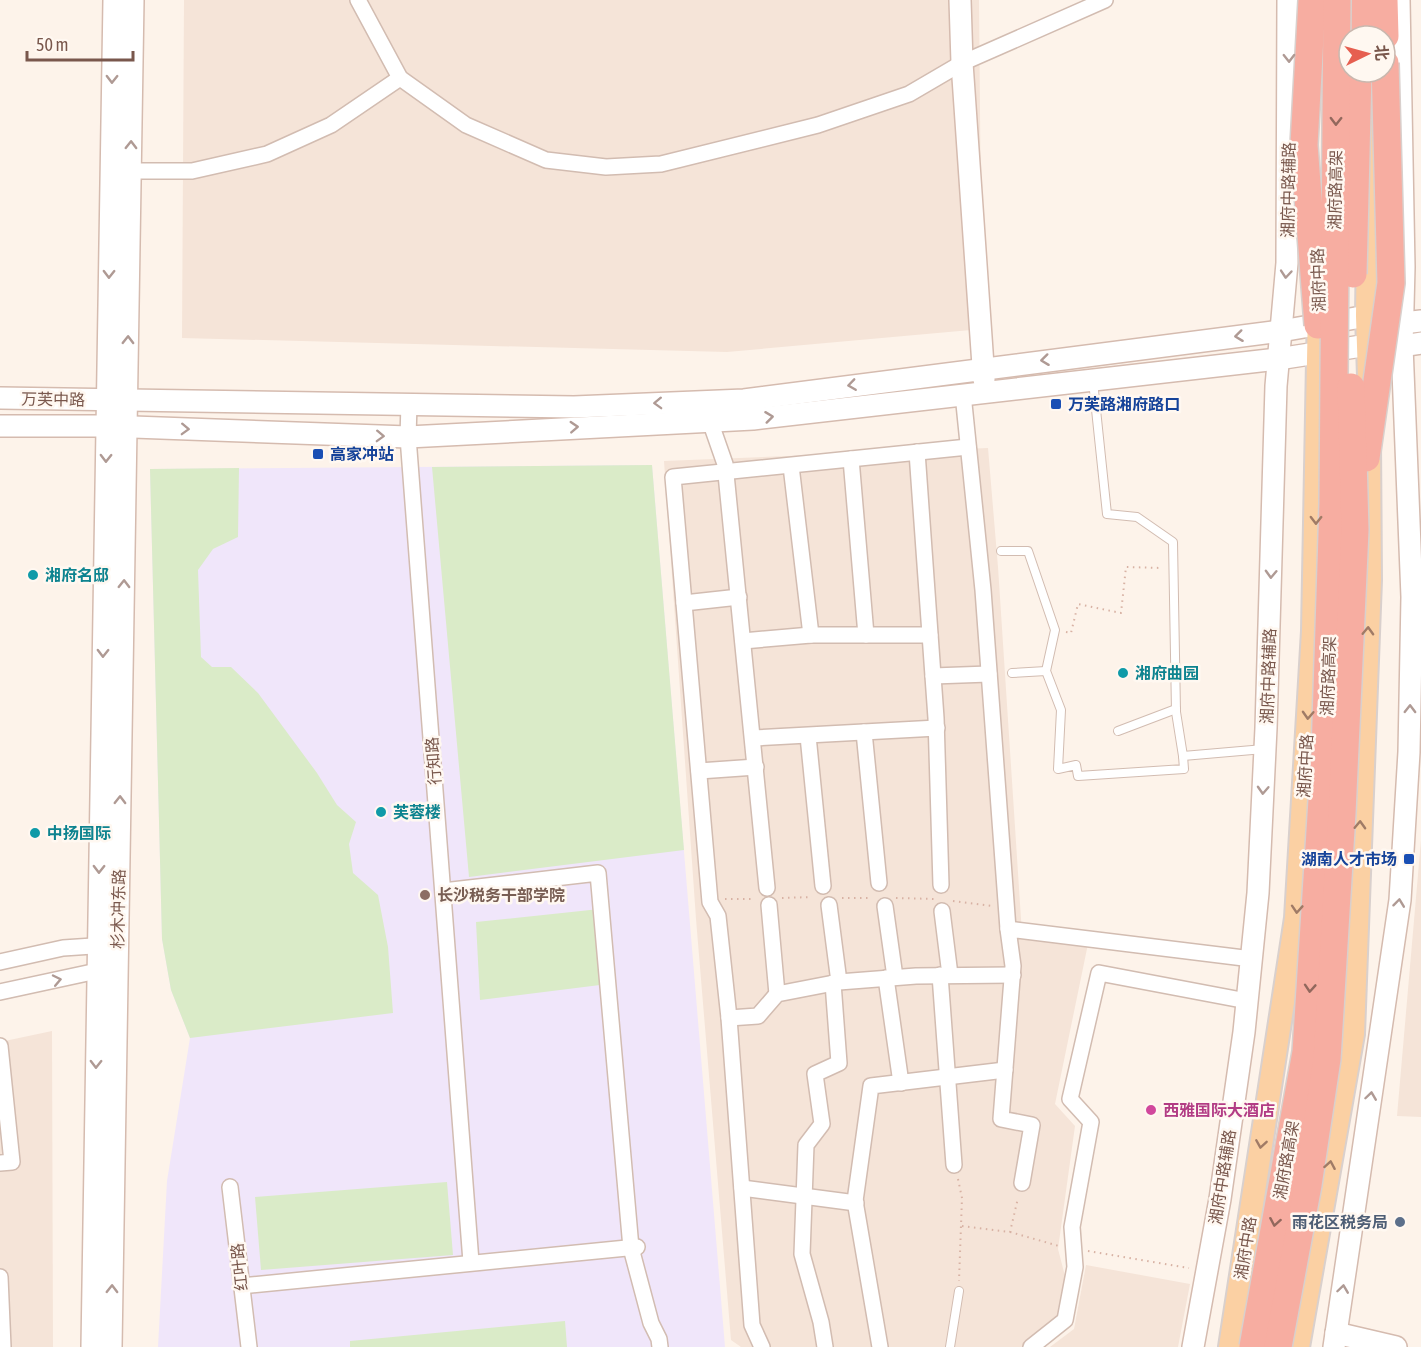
<svg xmlns="http://www.w3.org/2000/svg" width="1421" height="1347" font-family="'Asap Condensed','Noto Sans SC',sans-serif">
	<style>
		.residential { fill: #f5e4d8 }
		.education { fill: #f0e6fa }
		.green { fill: #daebc8 }
		.lines { fill: none; stroke-linecap: round; stroke-linejoin: round }
		.lane-casing { stroke: #d2bcb1; stroke-width: 10 }
		.street-casing { stroke: #d2bcb1; stroke-width: 18 }
		.secondary-casing { stroke: #d5bbaf; stroke-width: 24 }
		.primary-casing { stroke: #d9d0cd; stroke-width: 26 }
		.highway-casing { stroke: #d9d0cd; stroke-width: 30 }
		.path { stroke: #d8b2a4; stroke-width: 2; stroke-dasharray: 1.5 4.5; stroke-linecap: butt }
		.lane { stroke: #fff; stroke-width: 8 }
		.street { stroke: #fff; stroke-width: 15 }
		.secondary { stroke: #fff; stroke-width: 21 }
		.primary { stroke: #fbd0a3; stroke-width: 22 }
		.highway { stroke: #f7ada1; stroke-width: 27 }
		.highway-bridge-casing { stroke: #d9d0cd; stroke-width: 30; stroke-linecap: butt }
		.highway-bridge { stroke: #f7ada1; stroke-width: 27 }
		.oneway { stroke: #af9a94 }
		.oneway2 { stroke: #92685d }
		.oneway3 { stroke: #a07b66 }
		.transit-dot { fill: #1a4fb4; stroke: #fff8f1; stroke-width: 2 }
		.culture-dot { fill: #0f9aa8; stroke: #fff8f1; stroke-width: 2 }
		.education-dot { fill: #8d6e63; stroke: #fff8f1; stroke-width: 2 }
		.hotel-dot { fill: #d1479c; stroke: #fff8f1; stroke-width: 2 }
		.service-dot { fill: #5c6f8a; stroke: #fff8f1; stroke-width: 2 }
		.labels { text-anchor: middle; dominant-baseline: central; stroke-width: 5; stroke-linejoin: round; paint-order: stroke }
		.street-label { font-size: 16px; fill: #79574c; stroke: #fff8f1 }
		.transit-label { font-size: 16px; font-weight: bold; fill: #164399; stroke: #fff8f1; text-anchor: start }
		.culture-label { font-size: 16px; font-weight: bold; fill: #0d838f; stroke: #fff8f1; text-anchor: start }
		.education-label { font-size: 16px; font-weight: bold; fill: #785e54; stroke: #fff8f1; text-anchor: start }
		.hotel-label { font-size: 16px; font-weight: bold; fill: #b23c85; stroke: #fff8f1; text-anchor: start }
		.service-label { font-size: 16px; font-weight: bold; fill: #4e5e75; stroke: #fff8f1; text-anchor: end }
	</style>
	<rect width="100%" height="100%" fill="#fdf3ea"/>
	<!-- residential -->
	<g class="residential">
		<path d="M184,0H979L982,329L727,352L182,338Z"/>
		<path d="M988,448L998,567L1022,934L1089,939L1055,1104L1075,1126L1058,1249L1065,1276L1056,1321L1027,1347H741L731,1340L696,919L664,461Z"/>
		<path d="M1421,840V1117L1397,1116Z"/>
		<path d="M52,1031L53,1347H0V1042Z"/>
		<path d="M1086,1265L1190,1284L1178,1347H1050L1074,1329Z"/>
	</g>
	<!-- education -->
	<path class="education" d="M652,465L725,1347H158L167,1181L190,1038L171,990L162,939L150,469Z"/>
	<!-- green -->
	<g class="green">
		<path d="M652,465L684,850L469,877L432,467Z"/>
		<path d="M239,468L238,537L213,549L198,570L201,657L212,667H231L258,693L317,773L337,805L356,822L349,844L353,873L378,895L388,947L393,1013L190,1038L171,990L162,939L150,469Z"/>
		<path d="M609,908L616,983L480,1000L476,922Z"/>
		<path d="M447,1182L453,1255L261,1270L255,1197Z"/>
		<path d="M565,1321L567,1347H350V1341Z"/>
	</g>
	<g class="lines">
		<!-- lane casing -->
		<g class="lane-casing">
			<g id="lane">
				<path d="M1093,381L1107,514L1137,517L1173,542L1176,712L1183,756L1264,749"/>
				<path d="M1001,551H1028L1055,630L1046,671L1061,710L1058,769L1076,765L1078,776L1184,769L1183,756"/>
				<path d="M1012,673L1046,671"/>
				<path d="M1118,731L1176,709"/>
				<path d="M950,1347L959,1291"/>
			</g>
		</g>
		<!-- street casing -->
		<g class="street-casing">
			<g id="street">
				<path d="M358,0L400,78L466,125L546,160L606,167L661,164L818,125L909,94L962,63L1105,0"/>
				<path d="M130,171H192L267,154L331,125L400,78"/>
				<path d="M963,394L983,590L1008,929"/>
				<path d="M409,404L408,437L471,1262"/>
				<path d="M710,421L725,464L767,888"/>
				<path d="M917,452L936,718L941,885"/>
				<path d="M851,459L866,635H930"/>
				<path d="M791,466L811,635"/>
				<path d="M684,603L739,597"/>
				<path d="M743,641L811,635H866"/>
				<path d="M933,676L989,674"/>
				<path d="M864,732L879,883"/>
				<path d="M808,736L823,886"/>
				<path d="M754,738L937,728"/>
				<path d="M699,771L756,767"/>
				<path d="M443,891L598,873L631,1248L651,1323L659,1339L660,1347"/>
				<path d="M769,905L777,994"/>
				<path d="M829,905L839,982"/>
				<path d="M885,906L895,977"/>
				<path d="M942,911L950,975"/>
				<path d="M0,962L63,948L108,945"/>
				<path d="M940,975L954,1165"/>
				<path d="M886,978L901,1083"/>
				<path d="M0,992L97,971H106"/>
				<path d="M729,1018L758,1016L777,994L839,982L916,976L1013,975"/>
				<path d="M0,1046L12,1162L0,1163"/>
				<path d="M1022,1183L1032,1125L1001,1119L1013,966L1008,929L1252,959"/>
				<path d="M230,1187L249,1347"/>
				<path d="M742,1188L856,1203"/>
				<path d="M0,1277L3,1347"/>
				<path d="M241,1286L637,1247"/>
				<path d="M762,1347L752,1325L729,1018L718,916L710,902L673,477L968,447"/>
				<path d="M825,1347L821,1322L802,1254L806,1145L822,1124L815,1074L839,1063L833,983"/>
				<path d="M880,1347L855,1201L871,1086L1005,1070"/>
				<path d="M1031,1347L1065,1320L1075,1267L1072,1227L1091,1122L1070,1099L1099,973L1247,1001"/>
			</g>
		</g>
		<!-- secondary casing -->
		<g class="secondary-casing">
			<g id="secondary">
				<path d="M960,0L962,63L984,380"/>
				<path d="M0,398L574,407L744,400L1281,331L1367,316L1403,323L1421,321"/>
				<path d="M0,426H106L408,437L753,419L1278,359L1368,345L1402,346L1421,343"/>
				<path d="M1336,1333L1396,1347"/>
				<path d="M92,1347L114,0"/>
				<path d="M111,1347L133,0"/>
				<path d="M1193,1347L1220,1199L1244,1032L1258,893L1266,728L1276,386L1287,263L1288,0"/>
				<path d="M1334,1347L1400,900L1409,752L1412,597L1402,346L1404,267L1399,0"/>
			</g>
		</g>
		<!-- primary casing -->
		<g class="primary-casing">
			<g id="primary">
				<path d="M1369,376L1367,316L1370,97"/>
				<path d="M1230,1347L1296,918L1313,631L1319,307"/>
				<path d="M1298,1347L1353,1034L1370,580L1369,442"/>
			</g>
		</g>
		<!-- highway casing -->
		<g class="highway-casing">
			<g id="highway">
				<path d="M1384,0L1385,36"/>
				<path d="M1359,36V0"/>
			</g>
		</g>
		<!-- path -->
		<g class="path">
			<path d="M1066,632L1071,633L1078,604L1121,613L1126,567L1162,568"/>
			<path d="M782,898L812,897"/>
			<path d="M842,898H872"/>
			<path d="M896,898L935,899"/>
			<path d="M725,899H755"/>
			<path d="M953,901L992,906"/>
			<path d="M958,1179L962,1198L959,1281"/>
			<path d="M962,1226L1010,1232L1018,1198"/>
			<path d="M1010,1232L1059,1246"/>
			<path d="M1088,1251L1189,1268"/>
		</g>
		<!-- lane -->
		<use href="#lane" class="lane"/>
		<!-- street -->
		<use href="#street" class="street"/>
		<!-- secondary -->
		<use href="#secondary" class="secondary"/>
		<!-- primary -->
		<use href="#primary" class="primary"/>
		<!-- highway -->
		<use href="#highway" class="highway"/>
		<!-- highway-bridge casing -->
		<g class="highway-bridge-casing">
			<g id="highway-bridge">
				<path d="M1312,0L1304,145L1318,325"/>
				<path d="M1353,274L1358,72"/>
				<path d="M1366,458L1391,283L1385,63"/>
				<path d="M1253,1347L1306,1052L1325,753L1333,504L1337,0"/>
				<path d="M1278,1347L1308,1185L1327,1059L1342,813L1355,530L1351,387"/>
			</g>
		</g>
		<!-- highway-bridge -->
		<use href="#highway-bridge" class="highway-bridge"/>
	</g>
	<!-- one-way arrows -->
	<defs><path id="oneway-chevron" d="M-2-3.5L2.5 0L-2 3.5" fill="none" stroke-width="1.6" stroke-linecap="round" stroke-linejoin="round" transform="scale(1.5)"/></defs>
	<g class="oneway">
		<use href="#oneway-chevron" transform="translate(1289 58) rotate(89)"/>
		<use href="#oneway-chevron" transform="translate(112 79) rotate(91)"/>
		<use href="#oneway-chevron" transform="translate(131 145) rotate(-89)"/>
		<use href="#oneway-chevron" transform="translate(109 274) rotate(91)"/>
		<use href="#oneway-chevron" transform="translate(1286 274) rotate(95)"/>
		<use href="#oneway-chevron" transform="translate(1239 336) rotate(173)"/>
		<use href="#oneway-chevron" transform="translate(128 340) rotate(-89)"/>
		<use href="#oneway-chevron" transform="translate(1045 360) rotate(173)"/>
		<use href="#oneway-chevron" transform="translate(852 385) rotate(172)"/>
		<use href="#oneway-chevron" transform="translate(658 403) rotate(178)"/>
		<use href="#oneway-chevron" transform="translate(769 417) rotate(-7)"/>
		<use href="#oneway-chevron" transform="translate(574 427) rotate(-3)"/>
		<use href="#oneway-chevron" transform="translate(185 429) rotate(2)"/>
		<use href="#oneway-chevron" transform="translate(380 436) rotate(2)"/>
		<use href="#oneway-chevron" transform="translate(106 458) rotate(91)"/>
		<use href="#oneway-chevron" transform="translate(1271 574) rotate(92)"/>
		<use href="#oneway-chevron" transform="translate(124 584) rotate(-89)"/>
		<use href="#oneway-chevron" transform="translate(103 653) rotate(91)"/>
		<use href="#oneway-chevron" transform="translate(1410 709) rotate(-89)"/>
		<use href="#oneway-chevron" transform="translate(1263 790) rotate(93)"/>
		<use href="#oneway-chevron" transform="translate(120 800) rotate(-89)"/>
		<use href="#oneway-chevron" transform="translate(99 869) rotate(91)"/>
		<use href="#oneway-chevron" transform="translate(1399 903) rotate(-83)"/>
		<use href="#oneway-chevron" transform="translate(57 980) rotate(-12)"/>
		<use href="#oneway-chevron" transform="translate(96 1064) rotate(91)"/>
		<use href="#oneway-chevron" transform="translate(1371 1096) rotate(-82)"/>
		<use href="#oneway-chevron" transform="translate(112 1289) rotate(-89)"/>
		<use href="#oneway-chevron" transform="translate(1343 1289) rotate(-82)"/>
	</g>
	<g class="oneway2">
		<use href="#oneway-chevron" transform="translate(1336 121) rotate(91)"/>
		<use href="#oneway-chevron" transform="translate(1310 988) rotate(94)"/>
		<use href="#oneway-chevron" transform="translate(1275 1222) rotate(100)"/>
	</g>
	<g class="oneway3">
		<use href="#oneway-chevron" transform="translate(1316 520) rotate(91)"/>
		<use href="#oneway-chevron" transform="translate(1368 631) rotate(-88)"/>
		<use href="#oneway-chevron" transform="translate(1308 715) rotate(93)"/>
		<use href="#oneway-chevron" transform="translate(1360 825) rotate(-88)"/>
		<use href="#oneway-chevron" transform="translate(1297 909) rotate(94)"/>
		<use href="#oneway-chevron" transform="translate(1261 1144) rotate(99)"/>
		<use href="#oneway-chevron" transform="translate(1330 1165) rotate(-80)"/>
	</g>
	<!-- markers -->
	<g class="transit-dot">
		<rect x="1050" y="398" width="12" height="12" rx="3"/>
		<rect x="312" y="448" width="12" height="12" rx="3"/>
		<rect x="1403" y="853" width="12" height="12" rx="3"/>
	</g>
	<g class="culture-dot">
		<circle cx="33" cy="575" r="6"/>
		<circle cx="1123" cy="673" r="6"/>
		<circle cx="381" cy="812" r="6"/>
		<circle cx="35" cy="833" r="6"/>
	</g>
	<circle class="education-dot" cx="425" cy="895" r="6"/>
	<circle class="hotel-dot" cx="1151" cy="1110" r="6"/>
	<circle class="service-dot" cx="1400" cy="1222" r="6"/>
	<g class="labels">
		<!-- street labels -->
		<g class="street-label">
			<text transform="translate(1288 190) rotate(-89)">湘府中路辅路</text>
			<text transform="translate(1335 190) rotate(-89)">湘府路高架</text>
			<text transform="translate(1318 280) rotate(-92)">湘府中路</text>
			<text transform="translate(53 399) rotate(1)">万芙中路</text>
			<text transform="translate(1268 676) rotate(-88)">湘府中路辅路</text>
			<text transform="translate(1328 676) rotate(-88)">湘府路高架</text>
			<text transform="translate(433 761) rotate(-94)">行知路</text>
			<text transform="translate(1305 766) rotate(-87)">湘府中路</text>
			<text transform="translate(118 909) rotate(-89)">杉木冲东路</text>
			<text transform="translate(1286 1160) rotate(-80)">湘府路高架</text>
			<text transform="translate(1222 1177) rotate(-81)">湘府中路辅路</text>
			<text transform="translate(1245 1248) rotate(-81)">湘府中路</text>
			<text transform="translate(239 1267) rotate(-96)">红叶路</text>
		</g>
		<!-- transit labels -->
		<g class="transit-label">
			<text x="1068" y="404">万芙路湘府路口</text>
			<text x="330" y="454">高家冲站</text>
			<text x="1397" y="859" text-anchor="end">湖南人才市场</text>
		</g>
		<!-- culture labels -->
		<g class="culture-label">
			<text x="45" y="575">湘府名邸</text>
			<text x="1135" y="673">湘府曲园</text>
			<text x="393" y="812">芙蓉楼</text>
			<text x="47" y="833">中扬国际</text>
		</g>
		<!-- education labels -->
		<g class="education-label">
			<text x="437" y="895">长沙税务干部学院</text>
		</g>
		<!-- hotel labels -->
		<g class="hotel-label">
			<text x="1163" y="1110">西雅国际大酒店</text>
		</g>
		<!-- service labels -->
		<g class="service-label">
			<text x="1388" y="1222">雨花区税务局</text>
		</g>
	</g>
	<!-- north arrow -->
	<g transform="translate(1367 54) rotate(85)"><circle r="28" fill="#fff8f1" stroke="#c9b8af" stroke-width="1.5"/>
	<path d="M0-4.5L10 22L0 15L-10 22Z" fill="#e65f50"/>
	<text y="-9" font-size="16" font-weight="bold" text-anchor="middle" fill="#79574c">北</text>
	</g>
	<!-- scale -->
	<path d="M27 51v9h106v-9" fill="none" stroke="#79574c" stroke-width="3"/>
	<text x="36" y="51" font-size="18" fill="#79574c" stroke="#fff8f1" stroke-width="4.5" paint-order="stroke">50 m</text>
</svg>
